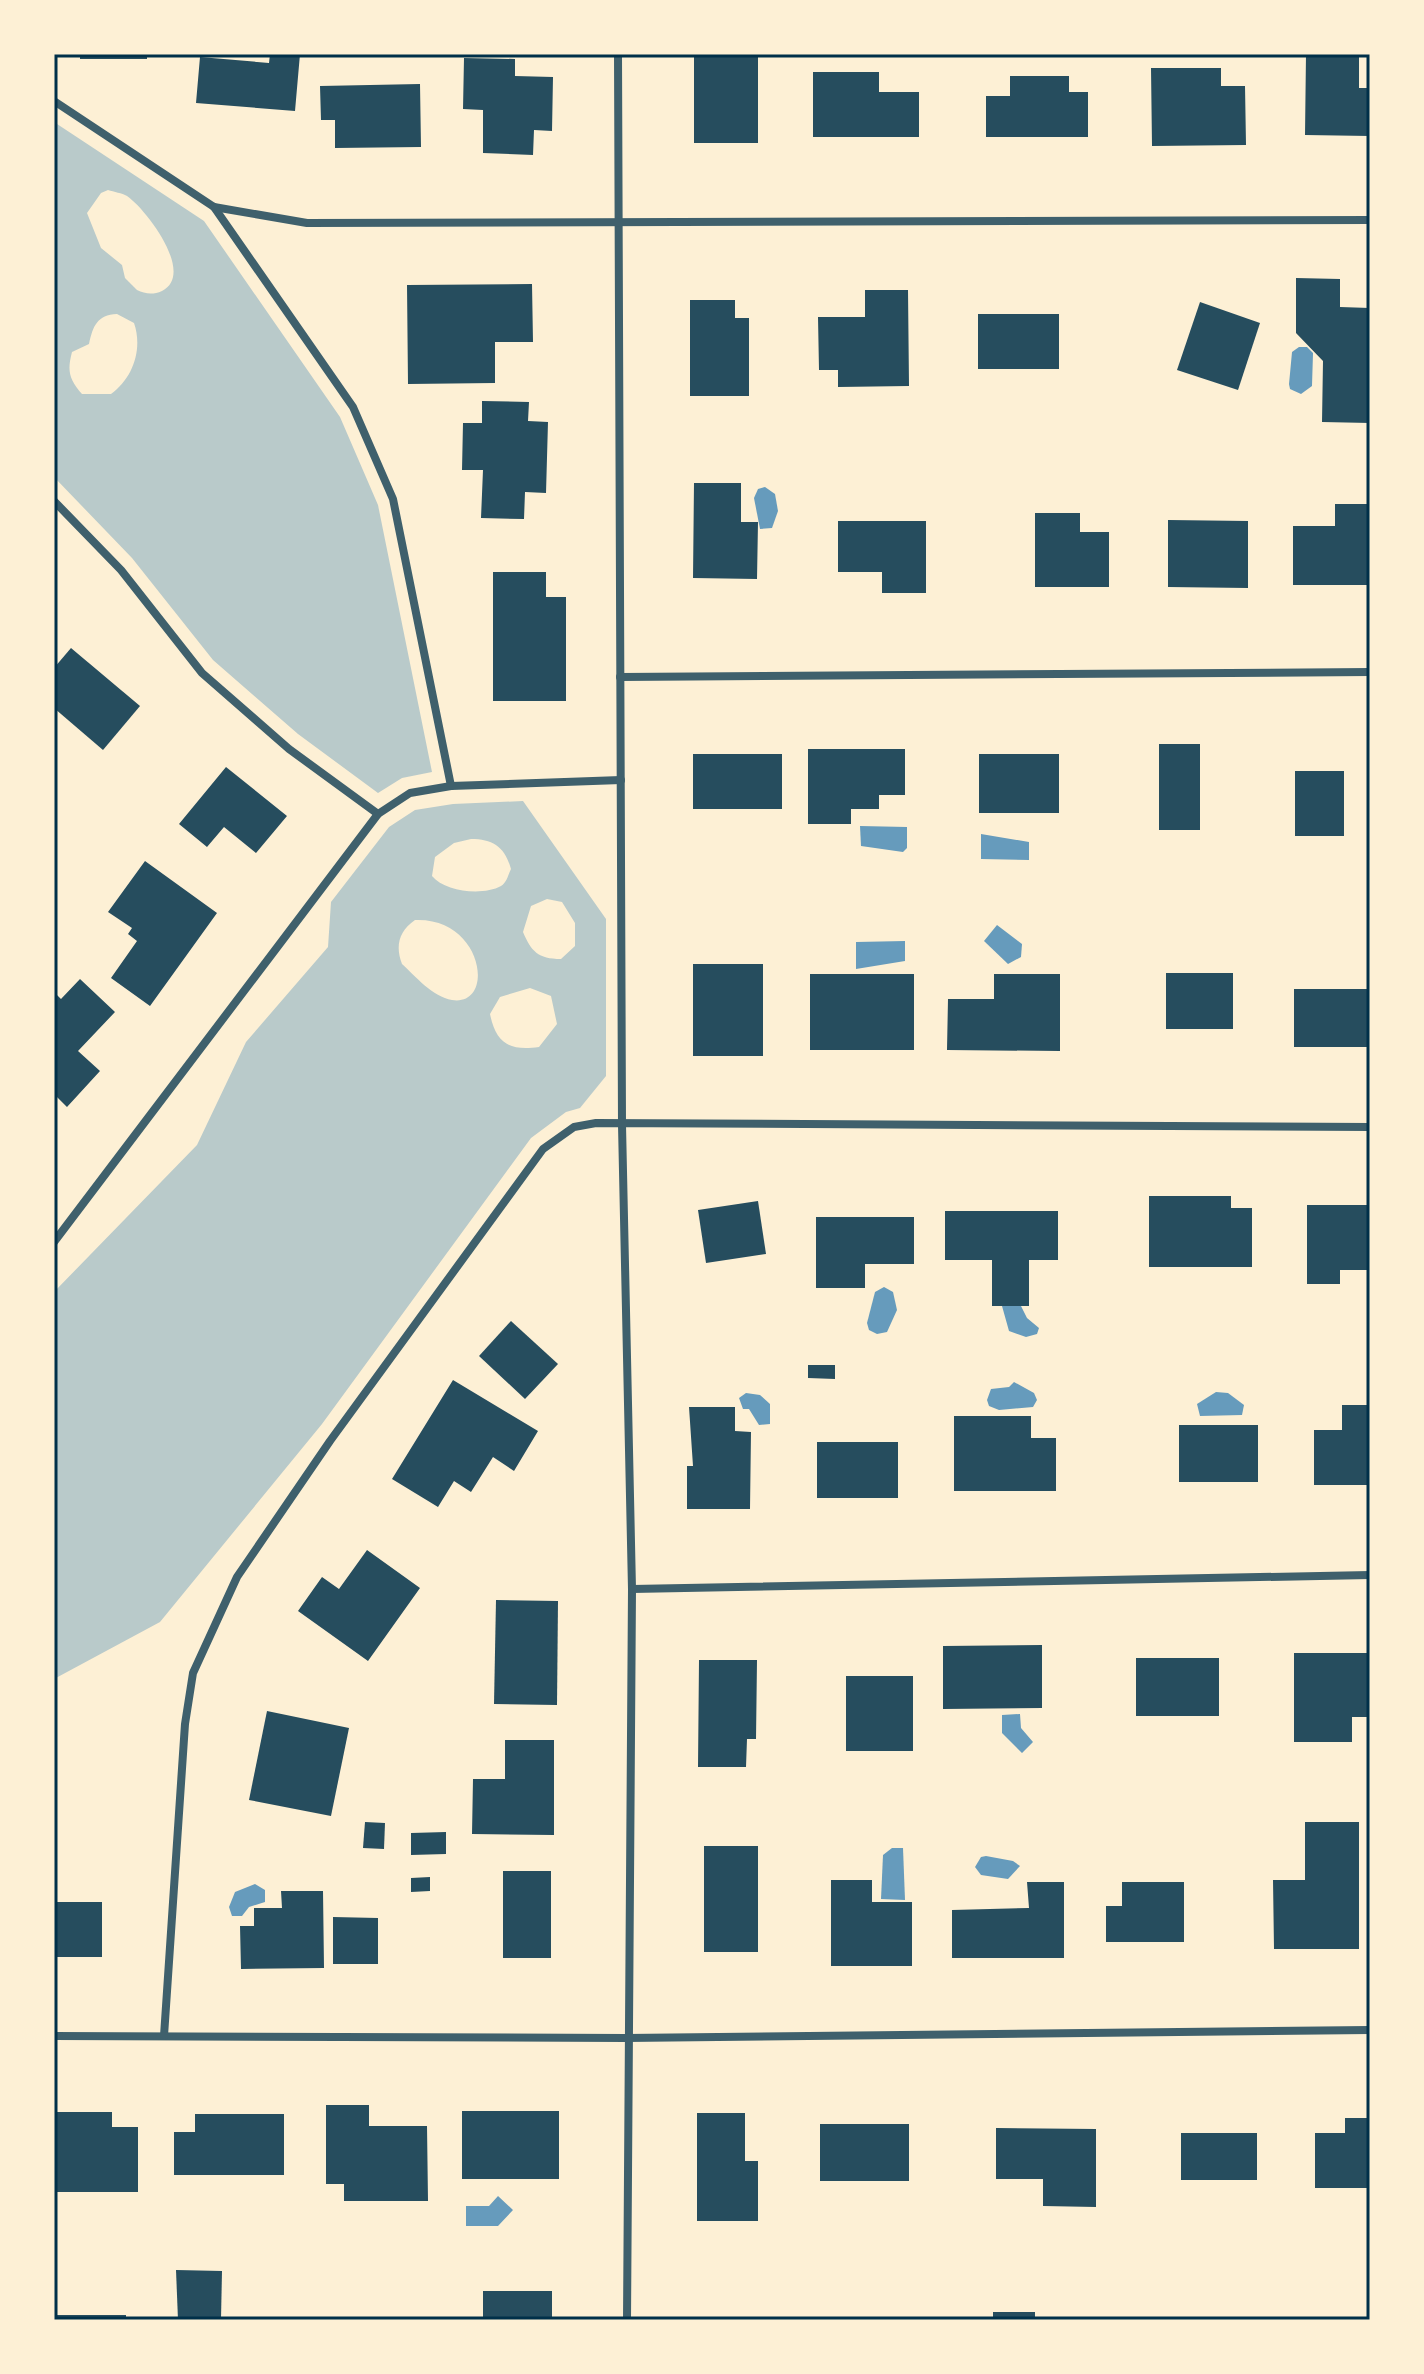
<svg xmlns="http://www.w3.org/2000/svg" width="1424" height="2374" font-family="'Exo 2',sans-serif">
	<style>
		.green { fill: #b9caca; fill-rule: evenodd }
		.water { fill: #669bbc }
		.building { fill: #264d5e }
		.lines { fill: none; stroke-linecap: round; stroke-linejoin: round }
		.minor { stroke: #3f606c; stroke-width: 8 }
		.neatline { fill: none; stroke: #003049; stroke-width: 3 }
	</style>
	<rect width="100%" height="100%" fill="#fdf0d5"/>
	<!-- green -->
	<g class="green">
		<path d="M54,122L204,221L340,417L378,505L432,772L402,778L378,793L298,734L213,660L132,558L54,477ZM108,190C114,192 122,193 127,196C146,209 196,274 162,291C153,295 145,294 137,290L125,278L122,265L101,248L87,213L101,193ZM117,314L134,323C143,349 133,378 111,394H82C69,379 67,371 72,352L89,344C93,326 97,315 117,314Z"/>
		<path d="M523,801L606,919V1076L580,1108L566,1112L531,1138L322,1424L160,1622L54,1679V1292L197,1145L246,1042L328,947L331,902L389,827L415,810L453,804ZM471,839C493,839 505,847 511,869C508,875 507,882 501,886C483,896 445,892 432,876L435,857L454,843ZM547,899L562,902L575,923V946L561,959C538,959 531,951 523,932L531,906ZM415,920C484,917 496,1007 452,1000C433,997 415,976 402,964C395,946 399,931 415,920ZM530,988L551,996L557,1024L539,1047C510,1051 496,1044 490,1014L500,997Z"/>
	</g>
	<!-- water -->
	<g class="water">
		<path d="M1299,347H1307L1313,353L1312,386L1301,394L1290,389L1289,384L1292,352Z"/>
		<path d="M765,487L775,494L778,511L772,528L760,529L754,498L758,489Z"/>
		<path d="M860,826L907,827V848L903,852L861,846Z"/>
		<path d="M981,834L1029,842V860L981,859Z"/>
		<path d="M997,925L1022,944L1021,957L1008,964L984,941Z"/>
		<path d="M905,941V961L856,969V942Z"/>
		<path d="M884,1287L893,1292L897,1310L887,1332L877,1334L869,1330L867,1323L875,1292Z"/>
		<path d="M1002,1306H1021L1027,1318L1039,1328L1037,1334L1026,1337L1009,1331Z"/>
		<path d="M1014,1382L1034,1393L1037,1400L1033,1407L999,1410L989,1406L987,1400L991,1389L1009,1387Z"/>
		<path d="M1216,1392L1228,1393L1244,1405L1242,1415L1200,1416L1197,1404Z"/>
		<path d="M746,1393L760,1395L770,1404V1424L759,1425L749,1409H743L739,1398Z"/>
		<path d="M1020,1714L1021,1728L1033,1742L1022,1753L1002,1733V1715Z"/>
		<path d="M892,1848H903L905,1900L881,1899L883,1855Z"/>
		<path d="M986,1856L1013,1861L1020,1866L1008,1879L981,1875L975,1867L981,1857Z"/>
		<path d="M255,1884L265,1890V1902L249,1907L242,1916H232L229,1907L235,1892Z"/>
		<path d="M498,2196L513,2210L498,2226H466V2206H489Z"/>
	</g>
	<!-- building -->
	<g class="building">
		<rect x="80" y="54" width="67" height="5"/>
		<path d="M270,54H300L295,111L196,103L200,57L269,63Z"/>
		<rect x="694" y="54" width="64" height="89"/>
		<path d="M1306,54H1359V88H1370V136L1305,135Z"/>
		<path d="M464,58L515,59V76L553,77L552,131L534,130L533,155L483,153V110L463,109Z"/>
		<path d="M1151,68H1221V86H1245L1246,145L1152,146Z"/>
		<path d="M813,72H879V92H919V137H813Z"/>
		<path d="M1010,76H1069V92H1088V137H986V96H1010Z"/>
		<path d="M420,84L421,147L335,148V120H321L320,86Z"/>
		<path d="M1296,278L1340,279V307L1370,308V423L1322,422L1323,361L1296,333Z"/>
		<path d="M532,284L533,342H495V383L408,384L407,285Z"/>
		<path d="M865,290H908L909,386L838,387V370H819L818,317H865Z"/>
		<path d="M690,300H735V318H749V396H690Z"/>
		<path d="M1200,302L1260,323L1238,390L1177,370Z"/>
		<rect x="978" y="314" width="81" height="55"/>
		<path d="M482,401L529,402L528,421L548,422L546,493L525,492L524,519L481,518L483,470H462L463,423H482Z"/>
		<path d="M694,483H741V522H758L757,579L693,578Z"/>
		<path d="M1335,504H1370V585H1293V526H1335Z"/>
		<path d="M1035,513H1080V532H1109V587H1035Z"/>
		<path d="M1168,520L1248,521V588L1168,587Z"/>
		<path d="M838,521H926V593H882V572H838Z"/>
		<path d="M493,572H546V597H566V701H493Z"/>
		<path d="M71,648L140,706L103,750L54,708V668Z"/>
		<rect x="1159" y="744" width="41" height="86"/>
		<path d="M808,749H905V795H879V809H851V824H808Z"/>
		<rect x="693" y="754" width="89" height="55"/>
		<rect x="979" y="754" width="80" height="59"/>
		<path d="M226,767L287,816L256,853L224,827L207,847L179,824Z"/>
		<rect x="1295" y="771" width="49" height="65"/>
		<path d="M145,861L217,913L150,1006L111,978L137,941L128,934L132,928L108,912Z"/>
		<rect x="693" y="964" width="70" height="92"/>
		<rect x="1166" y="973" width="67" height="56"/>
		<rect x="810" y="974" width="104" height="76"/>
		<path d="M994,974H1060V1051L947,1050L948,999H994Z"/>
		<path d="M80,979L115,1012L78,1051L100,1071L67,1107L54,1094V992L61,999Z"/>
		<rect x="1294" y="989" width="73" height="58"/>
		<path d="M1149,1196H1231V1208H1252V1267H1149Z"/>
		<path d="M758,1201L766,1254L706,1263L698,1210Z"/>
		<path d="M1307,1205H1370V1270H1340V1284H1307Z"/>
		<path d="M945,1211H1058V1260H1029V1306H992V1260H945Z"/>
		<path d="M816,1217H914V1264H865V1288H816Z"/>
		<path d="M511,1321L558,1364L525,1399L479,1356Z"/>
		<path d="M808,1365H835V1379L808,1378Z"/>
		<path d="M453,1380L538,1431L514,1471L493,1457L471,1492L454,1481L438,1507L392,1479Z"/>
		<path d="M1342,1405H1370V1485H1314V1430H1342Z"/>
		<path d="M689,1407H735V1431L751,1432L750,1509H687V1466H693Z"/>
		<path d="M954,1416H1031V1438H1056V1491H954Z"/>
		<rect x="1179" y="1425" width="79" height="57"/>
		<rect x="817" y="1442" width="81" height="56"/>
		<path d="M367,1550L420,1588L368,1661L298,1611L322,1577L339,1589Z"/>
		<path d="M496,1600L558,1601L557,1705L494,1704Z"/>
		<path d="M1042,1645V1708L943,1709V1646Z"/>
		<path d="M1294,1653H1370V1717H1352V1742H1294Z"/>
		<rect x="1136" y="1658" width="83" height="58"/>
		<path d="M699,1660H757L756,1739H747L746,1767H698Z"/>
		<rect x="846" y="1676" width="67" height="75"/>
		<path d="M267,1711L349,1728L331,1816L249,1800Z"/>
		<path d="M505,1740H554V1835L472,1834L473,1779H505Z"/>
		<path d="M365,1822L385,1823L384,1849L363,1848Z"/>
		<path d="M1305,1822H1359V1949H1274L1273,1880H1305Z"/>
		<path d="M446,1832V1854L411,1855V1833Z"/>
		<rect x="704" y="1846" width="54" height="106"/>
		<rect x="503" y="1871" width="48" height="87"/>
		<path d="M430,1877V1891L411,1892V1878Z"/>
		<path d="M831,1880H872V1902H912V1966H831Z"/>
		<path d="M1027,1882H1064V1958H952V1910L1029,1908Z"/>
		<path d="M1122,1882H1184V1942H1106V1906H1122Z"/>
		<path d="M281,1891H323L324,1968L241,1969L240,1926H254V1908H282Z"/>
		<rect x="54" y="1902" width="48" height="55"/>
		<path d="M333,1917L378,1918V1964H333Z"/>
		<path d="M326,2105H369V2126H427L428,2201H344V2184H326Z"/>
		<rect x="462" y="2111" width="97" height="68"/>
		<path d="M54,2112H112V2127H138V2192H54Z"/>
		<path d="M697,2113H745V2161H758V2221H697Z"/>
		<path d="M195,2114H284V2175H174V2132H195Z"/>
		<path d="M1345,2118H1370V2188H1315V2133H1345Z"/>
		<rect x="820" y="2124" width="89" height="57"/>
		<path d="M996,2128L1096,2129V2207L1043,2206V2179H996Z"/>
		<rect x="1181" y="2133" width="76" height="47"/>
		<path d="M176,2270L222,2271L221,2320H178Z"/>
		<rect x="483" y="2291" width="69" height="29"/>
		<rect x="993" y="2312" width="42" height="8"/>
		<rect x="55" y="2315" width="71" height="5"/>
	</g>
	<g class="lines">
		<!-- minor -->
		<g class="minor">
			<path d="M618,54L622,1125L632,1589L627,2320"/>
			<path d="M54,101L214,207L307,223L1370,220"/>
			<path d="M214,207L353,407L393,499L451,786"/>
			<path d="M54,501L121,570L202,673L289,749L378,814"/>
			<path d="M620,677L1370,672"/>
			<path d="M54,1242L378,814L410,793L451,786L621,780"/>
			<path d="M632,1589L1370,1575"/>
			<path d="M54,2036L626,2038L1370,2030"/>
			<path d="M164,2036L185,1724L193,1673L237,1577L330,1441L543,1149L574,1127L596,1123L1370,1127"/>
		</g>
	</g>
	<!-- border -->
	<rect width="1424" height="2374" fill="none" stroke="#fdf0d5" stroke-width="112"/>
	<rect x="56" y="56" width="1312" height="2262" class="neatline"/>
</svg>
